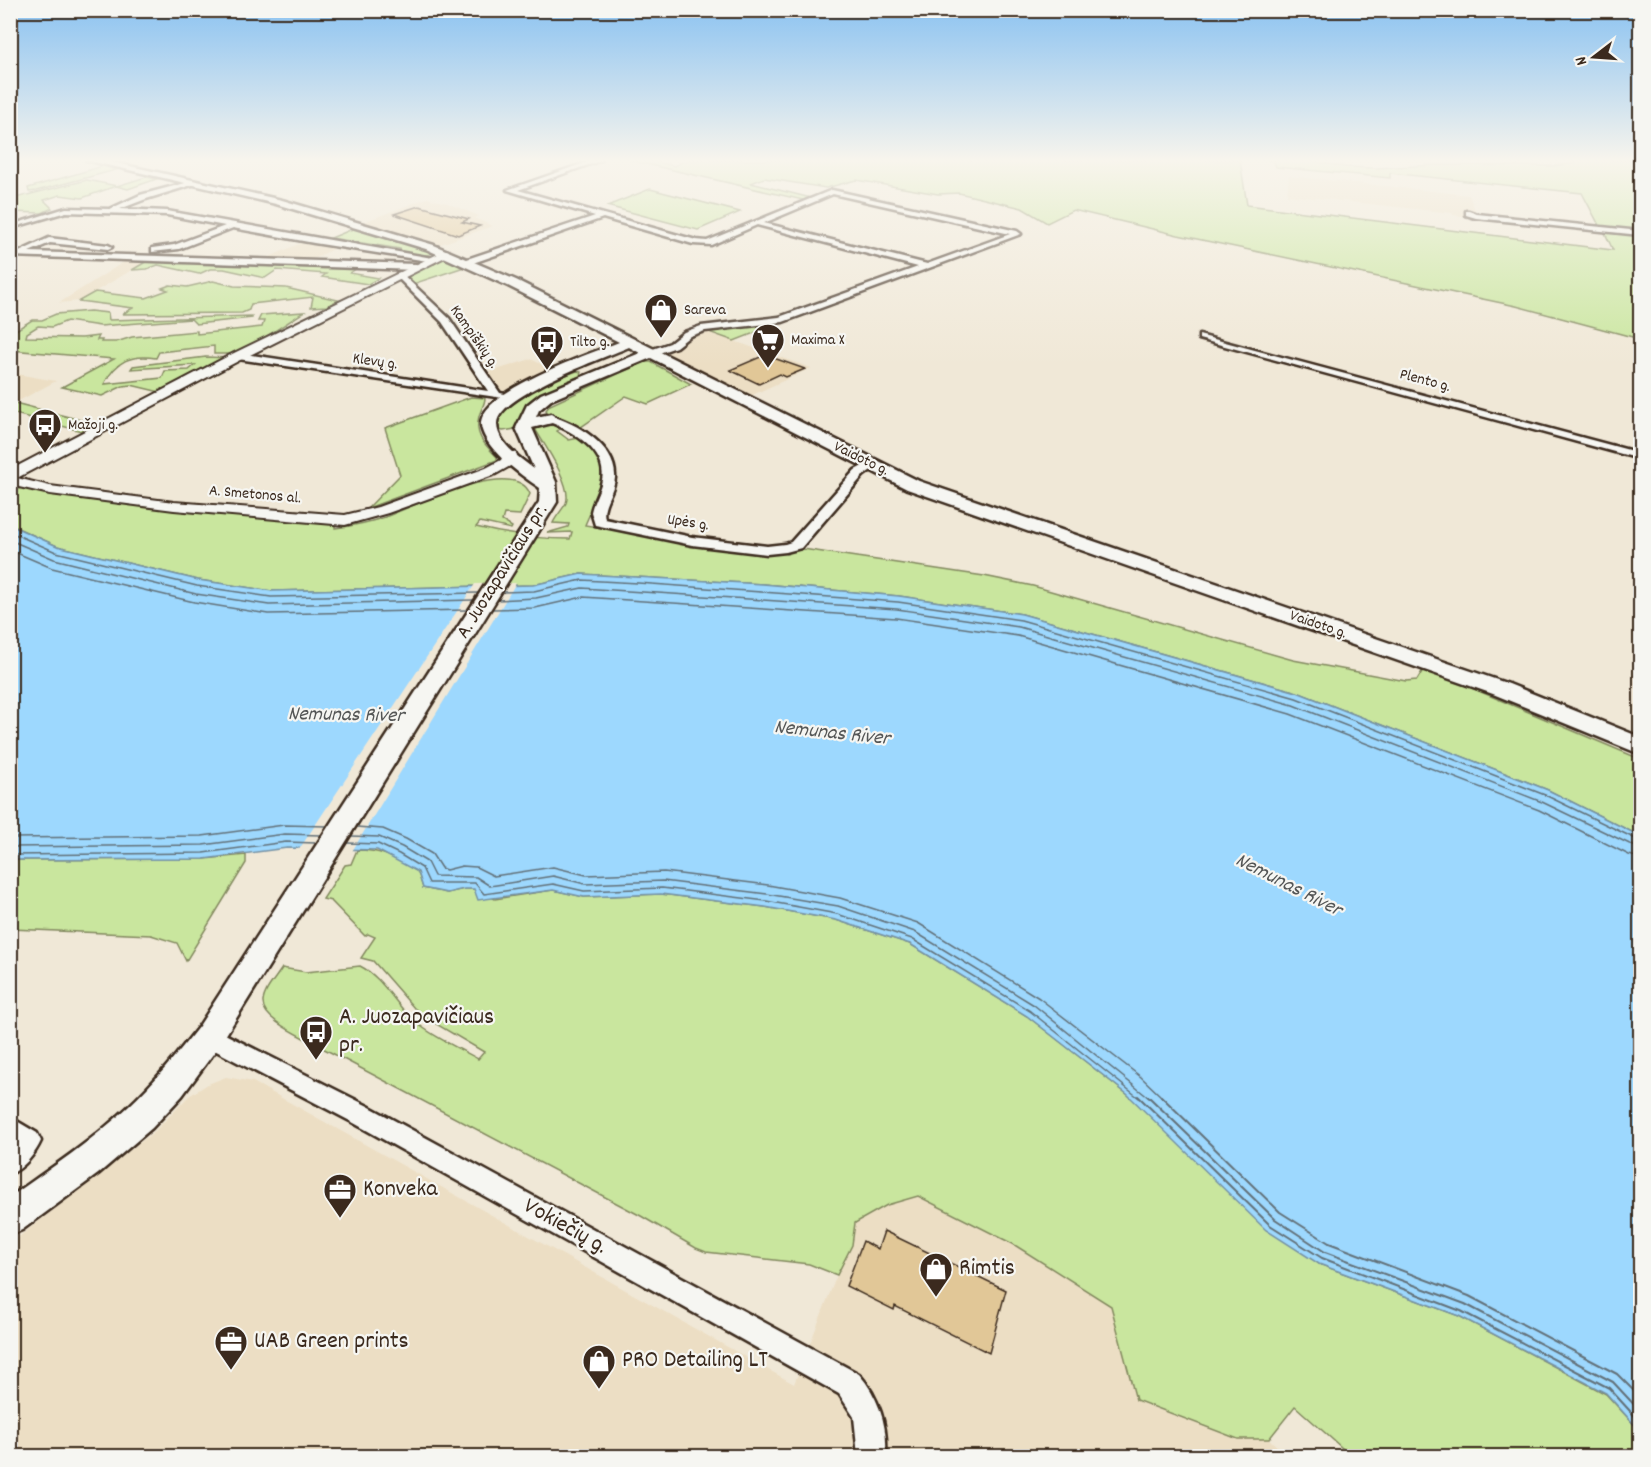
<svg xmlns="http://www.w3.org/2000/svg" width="1651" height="1467" font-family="Dekko,sans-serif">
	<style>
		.built { fill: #ecdec4 }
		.green { fill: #c9e69e; stroke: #82885e; stroke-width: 1.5 }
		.water { fill: #9dd8fe; stroke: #7692a4; stroke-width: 1.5 }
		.pier { fill: #f0e8d7 }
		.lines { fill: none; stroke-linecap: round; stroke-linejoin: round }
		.shore-far1 { stroke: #627078; stroke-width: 1.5 }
		.shore { stroke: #627078; stroke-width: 2 }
		.building { fill: #e1c797; stroke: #3b2a1e; stroke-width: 1.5 }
		.minor-casing { stroke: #3b2a1e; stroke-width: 5 }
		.tertiary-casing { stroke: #3b2a1e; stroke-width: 4 }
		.secondary-casing { stroke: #3b2a1e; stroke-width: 5 }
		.minor { fill: #f6f6f2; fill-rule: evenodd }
		.tertiary { fill: #f6f6f2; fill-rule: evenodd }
		.secondary { fill: #f6f6f2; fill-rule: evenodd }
		.labels { text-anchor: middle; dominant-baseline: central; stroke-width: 4.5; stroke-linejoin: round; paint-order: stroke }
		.far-poi-label { font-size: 16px; fill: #3b2a1e; stroke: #f6f6f2; text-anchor: start }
		.far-street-label { font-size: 16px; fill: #3b2a1e; stroke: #f6f6f2 }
		.street-label { font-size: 20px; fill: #3b2a1e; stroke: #f6f6f2 }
		.water-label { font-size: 21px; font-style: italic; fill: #545656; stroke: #f6f6f2 }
		.near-poi-label { font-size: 24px; fill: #3b2a1e; stroke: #f6f6f2; text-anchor: start }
		.near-street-label { font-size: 24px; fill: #3b2a1e; stroke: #f6f6f2 }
	</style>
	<rect width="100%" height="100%" fill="#f0e8d7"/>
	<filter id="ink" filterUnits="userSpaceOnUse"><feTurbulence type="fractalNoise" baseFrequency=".0167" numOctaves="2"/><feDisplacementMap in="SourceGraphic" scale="12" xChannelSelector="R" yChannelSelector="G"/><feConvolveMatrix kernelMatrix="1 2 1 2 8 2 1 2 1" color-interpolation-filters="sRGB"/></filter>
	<g filter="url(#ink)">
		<!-- built -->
		<g class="built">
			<path d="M1289,176L1469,195L1478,218L1453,215L1452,213L1287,195Z"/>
			<path d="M427,198L447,203L479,216L474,218L493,226L438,245L361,223Z"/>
			<path d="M305,241L336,247L309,262L263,260Z"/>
			<path d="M127,260H149L79,301L59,303Z"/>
			<path d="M706,331L811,368L748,397L662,354L687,338Z"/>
			<path d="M531,359L553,370L508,392L496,390L487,373Z"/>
			<path d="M11,373L56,381L11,405Z"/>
			<path d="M226,1077L253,1082L794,1384L837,1275L852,1245L855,1223L887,1205L917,1196L1013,1244L1111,1306L1136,1400L1238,1439H1269L1288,1456H11V1243L155,1131L189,1096L208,1084Z"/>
		</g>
		<!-- green -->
		<g class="green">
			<path d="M629,160H650L674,166L687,160H1240L1247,205L1613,250L1605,233L1640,235V339L1516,306L1178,235L1073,210L1047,223L1022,208L959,193L938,194L856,180L826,188L764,178L751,183L811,198L803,200Z"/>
			<path d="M1267,160H1310L1344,167L1375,168L1435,165L1553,166L1576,163L1577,160H1640V232L1600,227L1582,193L1390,173V178L1276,167L1274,161Z"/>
			<path d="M103,166L116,170L36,191L29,192L28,188Z"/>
			<path d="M146,177L157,179L128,189L116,186L82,198L60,195L44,200L52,208L42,213L11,212V199L87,180L117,186Z"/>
			<path d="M650,189L740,212L698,230L607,206Z"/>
			<path d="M355,228L428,249L434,253L427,255L404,253L400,249L331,238Z"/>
			<path d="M443,259L450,260L464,267L413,284L406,277V275Z"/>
			<path d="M149,260L359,267L350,273L379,278L368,284L322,277L326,274L277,270L265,278L224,269H210L199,274L158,265L147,269L132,270Z"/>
			<path d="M213,281L234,286L286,288L338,300L327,306L311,307L313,297L251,304L249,310L242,313L122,314L133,308L79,301L95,292L146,298L168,290L162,288L170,285L187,287Z"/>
			<path d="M90,311L108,313L109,320L252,316V318L196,324L191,319L100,326L67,321L52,327L38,326L27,333L26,337L82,338L99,336L97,340H102L101,342H116L132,337L197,331V334L262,327L264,321H258L261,315L304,312L261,340L233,354H214V346L159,352L156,358C131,354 116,361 104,384L162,378L165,371L189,370L195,365L131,369L133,366L206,357L231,358L160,392L131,385L123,386L102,396L62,387L114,359L11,350V342L15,339L11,338V333L32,320H42L56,314Z"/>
			<path d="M780,323L734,341L706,331C731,325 756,329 780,323Z"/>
			<path d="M644,362H651L691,384L648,404L626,396L578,429L548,413L546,410L550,405Z"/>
			<path d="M577,371L581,372L580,376C558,385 537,392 524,412C520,417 519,424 515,429L503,431L497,429L498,415L502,410L535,386Z"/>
			<path d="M471,397L485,398C485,404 481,409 479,416C474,435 484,444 497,457V460L368,508L400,475L385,428Z"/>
			<path d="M15,403L88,422L81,431L11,413V405Z"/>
			<path d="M550,423L560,429L557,431L569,440L579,438C588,443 593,449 598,458C610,483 594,502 585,525L686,542L796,548L984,576L1033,586L1293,660L1406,681L1417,680L1423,670L1455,681L1640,759V836L1548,790L1297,692L1022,614L899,596L763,584L581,574L533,585L272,591L198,580L57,546L11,525V486L40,492L216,514L335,524V528C352,526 368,523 385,517C412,507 516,455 530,494L520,515L504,514L502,521L512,527L511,529L480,522L476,527C508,535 537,539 570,539L572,532L547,533L568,527L569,524L553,523C556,516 563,509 566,503C573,486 544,444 535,429L536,425Z"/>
			<path d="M357,850C384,850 396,859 418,872L423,888L447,893L464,889H475L495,899L553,890L584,897L661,894L765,907L836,920L910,944L1027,1016L1127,1094L1319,1264L1459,1316L1606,1394L1640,1431V1456H1351L1295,1406L1269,1439H1238L1136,1400L1111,1306L1013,1244L918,1196L887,1205L855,1223L852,1245L837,1275L809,1264L706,1252L696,1248L641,1216L313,1043C299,1035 262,1019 263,1002C264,990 276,978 282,968L306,972L360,966C382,977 395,1004 413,1020C432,1036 456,1047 478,1059L484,1052L431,1021L414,1008L373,961L361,958L375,937L368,934L365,936L331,901L323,899L345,865L351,864Z"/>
			<path d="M246,855V863L186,961L177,943L151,935L11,929V860L204,859Z"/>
		</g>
		<!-- water -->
		<path class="water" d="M10,525L57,546L198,580L272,591L533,585L581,574L763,584L899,596L1022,614L1297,692L1548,790L1640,836V1431L1606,1393L1459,1316L1319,1264L1266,1230L1127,1094L1027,1016L910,944L836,920L765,907L661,894L584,897L553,890L478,900L474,889H464L447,893L423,888L418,872L377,850L287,848L204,859L11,860Z"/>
		<!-- pier -->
		<path class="pier" d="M516,583L351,853L298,851L475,584Z"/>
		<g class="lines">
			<!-- shore-far1 -->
			<g class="shore-far1">
				<path d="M10,532L56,552L197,586L271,597L478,593"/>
				<path d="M10,540L54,559L196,594L269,605L473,600"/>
				<path d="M10,550L52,568L194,602L268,614L467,610"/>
				<path d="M503,592L534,591L582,580L638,583L898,602L1021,620L1296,698L1545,795L1640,841"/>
				<path d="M498,600L536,598L582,588L897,609L1019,627L1293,705L1542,802L1640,849"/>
				<path d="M492,609L535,608L583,597L896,618L1018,636L1290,714L1539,810L1629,855L1640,858"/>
				<path d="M357,827L383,829L406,839L432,854L441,868L446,870L462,866L476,867L494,876L553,867L586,875L664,872L768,885L840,898L918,923L1039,998L1141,1077L1163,1098"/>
				<path d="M351,836L379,837L402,847L427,862L434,876L476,877L490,886L553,876L585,884L663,881L767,894L838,906L915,932L1034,1005L1149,1098"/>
				<path d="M10,838L202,836L284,825L327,826"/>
				<path d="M347,843L378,844L399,854L422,868L429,883H475L484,894L553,884L584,891L662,888L766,901L837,914L912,939L1030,1011L1139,1098"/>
				<path d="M10,847L203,845L285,834L321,835"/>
				<path d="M10,855L203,853L286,842L316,843"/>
			</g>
			<!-- shore -->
			<g class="shore">
				<path d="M1138,1096L1270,1225L1322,1258L1461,1311L1609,1388L1640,1422"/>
				<path d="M1148,1096L1275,1219L1325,1252L1465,1304L1613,1382L1640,1411"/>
				<path d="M1161,1096L1280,1212L1329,1243L1469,1296L1617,1374L1640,1397"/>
			</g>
		</g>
		<!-- building -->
		<g class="building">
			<path d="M419,206L469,219L462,222L480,226L458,235L394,214Z"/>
			<path d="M765,355L805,369L786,377L780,374L759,384L730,370Z"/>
			<path d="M884,1231L1006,1290L989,1353L895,1306L894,1310L846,1286L863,1241L878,1249Z"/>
		</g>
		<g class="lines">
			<!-- minor casing -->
			<g class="minor-casing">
				<g id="minor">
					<path d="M593,160H602L518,190L696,240L707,241L832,190L1017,231L1021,234L783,322L705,331L690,336L676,347L651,356L646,353L647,351L670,343L684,332L701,326L779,317L918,267L757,225L711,245L693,244L603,218L470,264H464V260L595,216L507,190ZM833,194L1010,234L927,264L764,223Z"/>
					<path d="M193,181L195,184L146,199L120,209L167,211L438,259L434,262L314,243L233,228L179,249L152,252V248L174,245L225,226L167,215L66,212L18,226L14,224L66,208L110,209L140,195Z"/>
					<path d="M1469,211L1477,214L1640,231V235L1476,218L1466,215V211Z"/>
					<path d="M49,238L108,245L112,247L108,249L50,243L29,252L416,264L420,267L416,270L10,256V252H19Z"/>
					<path d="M400,272L449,318L500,393L510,395V399L238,359L233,356L238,353L488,391L442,322L397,277V273Z"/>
					<path d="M1199,335L1640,453V459L1199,339Z"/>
					<path d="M551,416C577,423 617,447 615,478C614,493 601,504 605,519L692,537L767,546L785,544L791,542L855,470L872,461L878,465L863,476L801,548L786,552L767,554L692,545L595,525L591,512C593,501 600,491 602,480C608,450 570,430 547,421L545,419Z"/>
					<path d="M209,1026L368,1106L859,1374C879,1397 888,1426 886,1456H858L854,1417L839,1394L352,1122L201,1043L198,1036L201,1029Z"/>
					<path d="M10,1117L37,1133L41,1141C35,1154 24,1168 10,1174Z"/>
				</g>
			</g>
			<!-- tertiary casing -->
			<g class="tertiary-casing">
				<path id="tertiary" d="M446,250L449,251V255L242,359L17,478L50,486L174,502L345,515L378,507L486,468L501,460L505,452H515L517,455L512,465L496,474L388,513L345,525L174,510L50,494L10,485V470L234,353Z"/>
			</g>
			<!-- secondary casing -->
			<g class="secondary-casing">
				<path id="secondary" d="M86,160H103L282,200L434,245L516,280L919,481L1509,684L1640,737V754L1493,694L907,489L651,358L551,400L539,410L536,417L551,414L559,419L556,422L532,428L556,482L557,502L219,1046L182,1096L152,1128L98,1174L22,1230L10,1235V1197C51,1168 92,1141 128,1107C155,1082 177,1054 199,1026L539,502L540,488C522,476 483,448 481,425C479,390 591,354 619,342L508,286L426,249L276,204ZM629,347L640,353L541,394L527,405L516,428L534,469C521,459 497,443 497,424C496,396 604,358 629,347Z"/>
			</g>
			<!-- minor -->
			<use href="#minor" class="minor"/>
			<!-- tertiary -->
			<use href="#tertiary" class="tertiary"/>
			<!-- secondary -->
			<use href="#secondary" class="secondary"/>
		</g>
	</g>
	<!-- sky -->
	<linearGradient id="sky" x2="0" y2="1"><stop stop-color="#8ac2f1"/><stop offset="0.44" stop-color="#f8f5ed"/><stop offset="1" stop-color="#f8f5ed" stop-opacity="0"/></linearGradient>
	<rect width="1651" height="365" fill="url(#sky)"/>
	<!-- icons -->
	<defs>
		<g id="shop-pin" transform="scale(1.725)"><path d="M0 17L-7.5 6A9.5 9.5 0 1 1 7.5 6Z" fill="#3b2a1e" stroke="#f6f6f2"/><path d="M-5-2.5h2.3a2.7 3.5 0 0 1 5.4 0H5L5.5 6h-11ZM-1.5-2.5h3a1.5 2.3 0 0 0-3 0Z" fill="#fff"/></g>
		<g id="supermarket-pin" transform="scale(1.725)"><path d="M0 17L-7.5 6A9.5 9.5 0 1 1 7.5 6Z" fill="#3b2a1e" stroke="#f6f6f2"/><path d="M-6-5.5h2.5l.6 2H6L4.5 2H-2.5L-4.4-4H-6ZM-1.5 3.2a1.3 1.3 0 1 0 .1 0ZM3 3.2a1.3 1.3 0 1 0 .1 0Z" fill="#fff"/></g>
		<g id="bus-pin" transform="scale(1.725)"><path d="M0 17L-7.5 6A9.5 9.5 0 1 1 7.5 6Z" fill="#3b2a1e" stroke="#f6f6f2"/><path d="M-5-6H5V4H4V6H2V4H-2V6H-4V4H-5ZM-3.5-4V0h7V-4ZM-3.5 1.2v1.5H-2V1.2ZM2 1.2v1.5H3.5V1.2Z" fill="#fff"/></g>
		<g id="office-pin" transform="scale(1.725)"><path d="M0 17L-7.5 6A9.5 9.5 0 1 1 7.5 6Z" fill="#3b2a1e" stroke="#f6f6f2"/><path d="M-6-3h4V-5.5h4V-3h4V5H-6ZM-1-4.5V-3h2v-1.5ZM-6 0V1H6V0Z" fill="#fff"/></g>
	</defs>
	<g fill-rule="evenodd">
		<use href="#shop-pin" x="661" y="310"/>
		<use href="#supermarket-pin" x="768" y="340"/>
		<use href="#bus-pin" x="547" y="342"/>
		<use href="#bus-pin" x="45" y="425"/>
		<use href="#bus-pin" x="316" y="1032"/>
		<use href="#office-pin" x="340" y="1190"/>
		<use href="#shop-pin" x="936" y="1269"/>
		<use href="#office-pin" x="231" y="1342"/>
		<use href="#shop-pin" x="599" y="1361"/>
	</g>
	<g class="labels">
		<!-- far-poi labels -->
		<g class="far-poi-label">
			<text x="684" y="310">Sareva</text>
			<text x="791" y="340">Maxima X</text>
			<text x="570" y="342">Tilto g.</text>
			<text x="68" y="425">Mažoji g.</text>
		</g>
		<!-- far-street labels -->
		<g class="far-street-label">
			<text transform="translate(474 337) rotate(55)">Kampiškių g.</text>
			<text transform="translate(375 362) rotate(8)">Klevų g.</text>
			<text transform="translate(1425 381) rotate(15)">Plento g.</text>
			<text transform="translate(861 459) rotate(26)">Vaidoto g.</text>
			<text transform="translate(255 495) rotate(5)">A. Smetonos al.</text>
			<text transform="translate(688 523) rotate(9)">Upės g.</text>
			<text transform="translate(1318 625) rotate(19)">Vaidoto g.</text>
		</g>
		<!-- street labels -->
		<g class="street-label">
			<text transform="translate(503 572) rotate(-58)">A. Juozapavičiaus pr.</text>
		</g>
		<!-- water labels -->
		<g class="water-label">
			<text transform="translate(346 716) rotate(1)">Nemunas River</text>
			<text transform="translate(832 734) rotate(6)">Nemunas River</text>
			<text transform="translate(1288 886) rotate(27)">Nemunas River</text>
		</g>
		<!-- near-poi labels -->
		<g class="near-poi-label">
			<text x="339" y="1018">A. Juozapavičiaus<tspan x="339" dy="28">pr.</tspan></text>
			<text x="363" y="1190">Konveka</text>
			<text x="959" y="1269">Rimtis</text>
			<text x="254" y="1342">UAB Green prints</text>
			<text x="622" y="1361">PRO Detailing LT</text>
		</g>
		<!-- near-street labels -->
		<g class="near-street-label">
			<text transform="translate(565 1227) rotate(29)">Vokiečių g.</text>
		</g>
	</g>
	<!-- margin -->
	<rect width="1651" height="1467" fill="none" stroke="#f6f6f2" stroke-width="36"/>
	<rect x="18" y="18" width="1615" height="1431" fill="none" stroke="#3b2a1e" stroke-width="2" filter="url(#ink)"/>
	<!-- north arrow -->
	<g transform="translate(1594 57) rotate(253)" stroke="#f6f6f2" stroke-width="4.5" paint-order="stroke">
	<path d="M0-4.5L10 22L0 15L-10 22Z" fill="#3b2a1e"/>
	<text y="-9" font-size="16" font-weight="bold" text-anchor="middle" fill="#3b2a1e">N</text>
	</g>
</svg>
